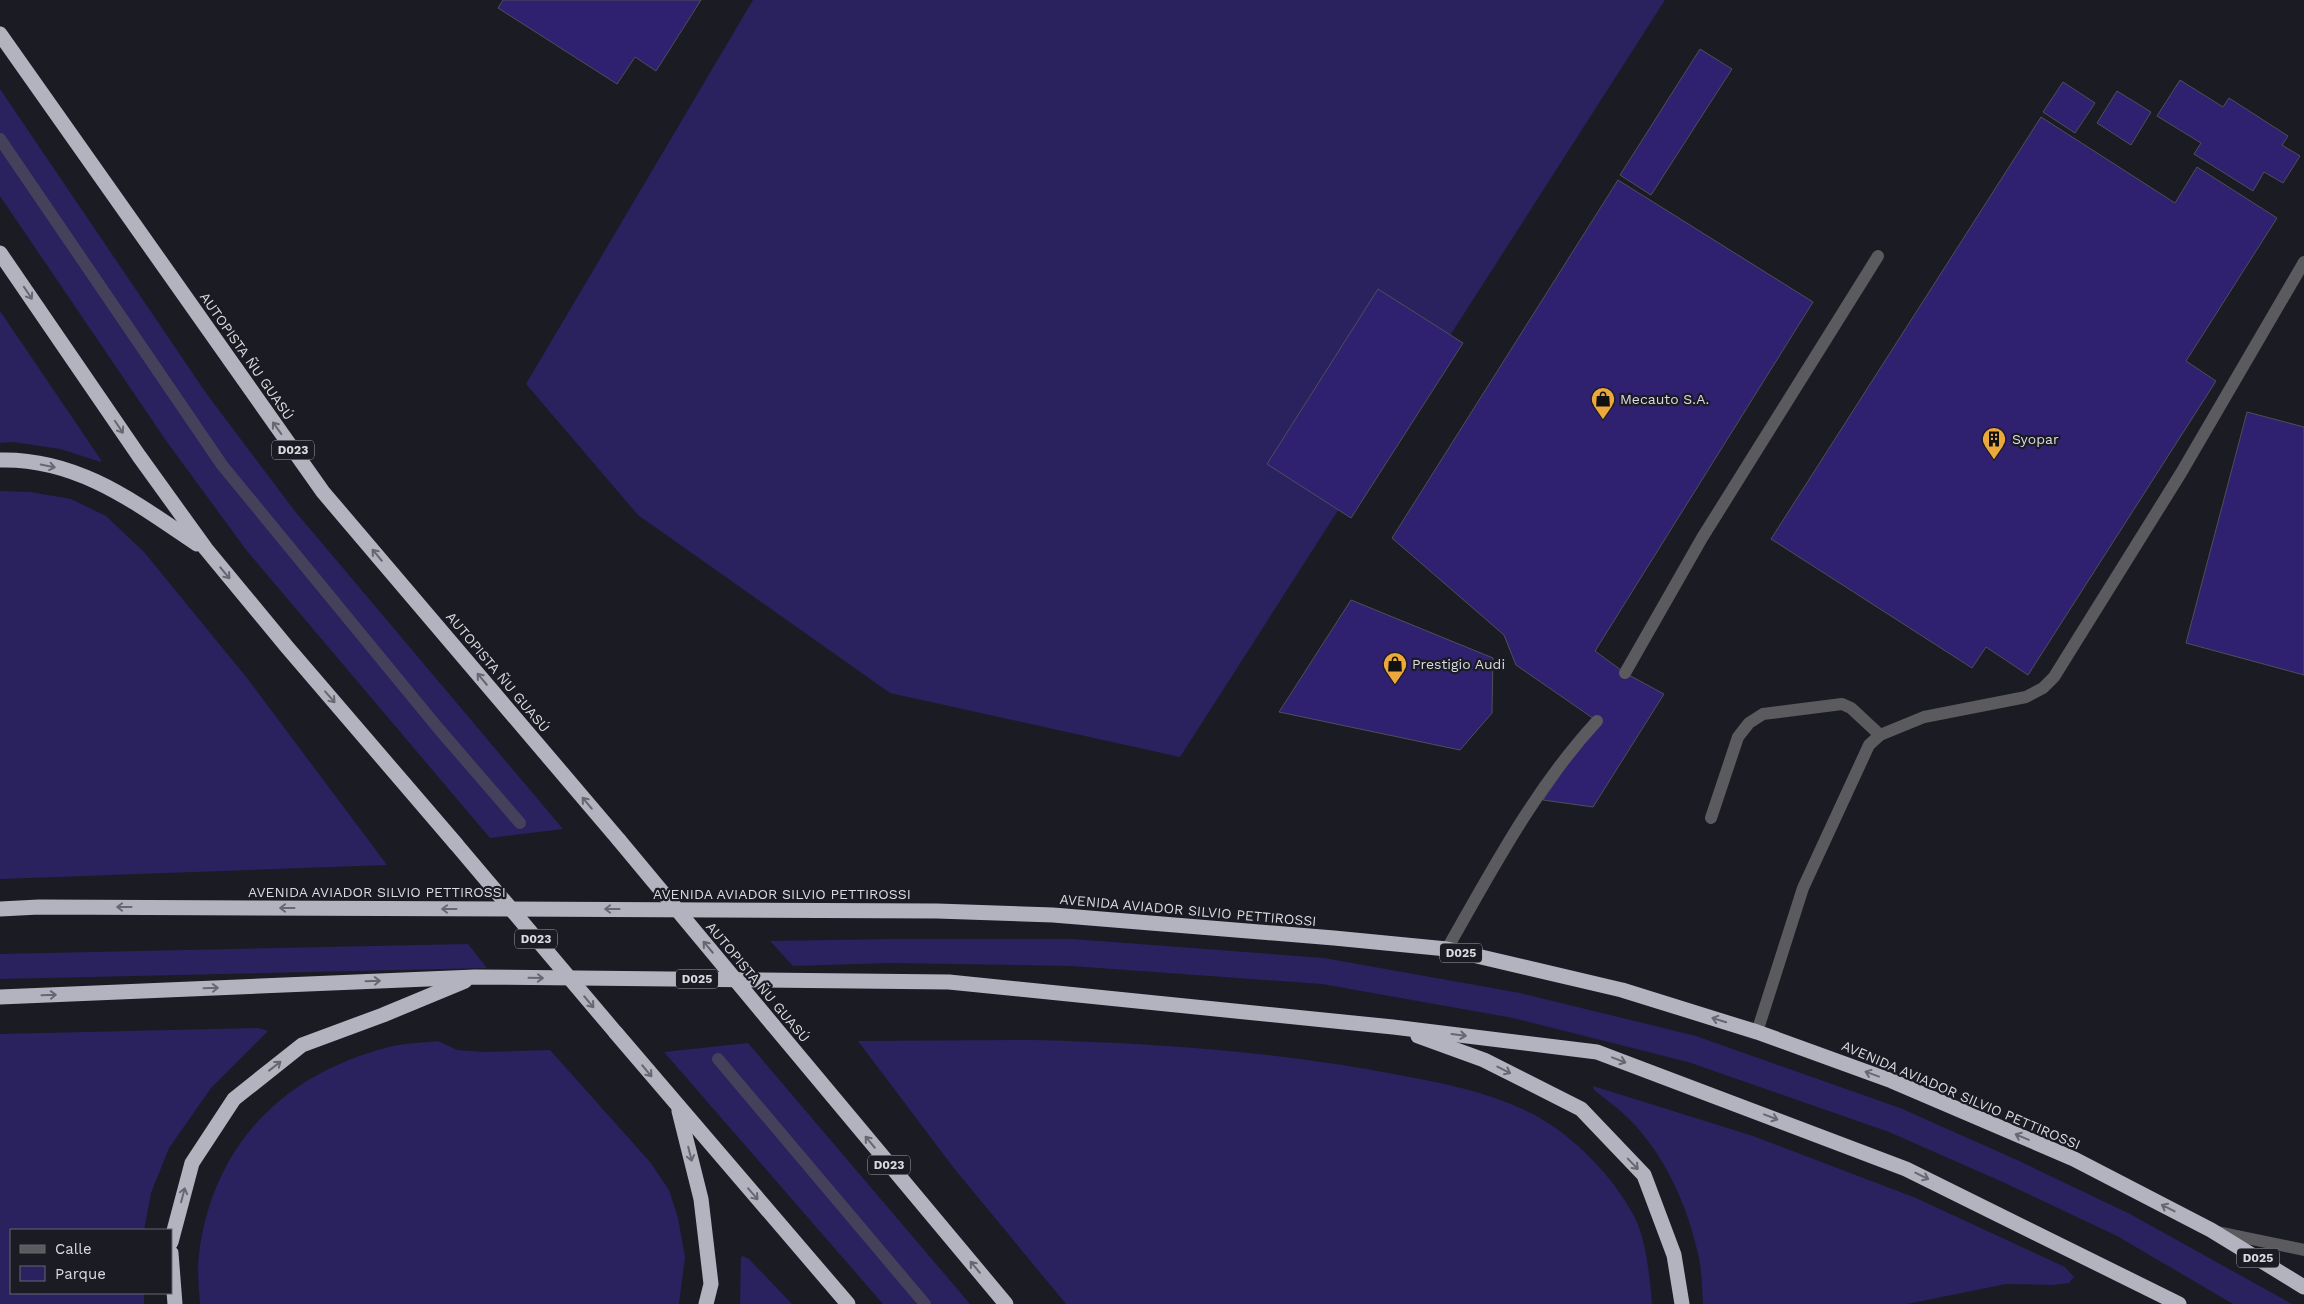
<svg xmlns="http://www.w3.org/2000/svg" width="2304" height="1304" font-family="'Work Sans',sans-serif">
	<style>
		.green { fill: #2a215f }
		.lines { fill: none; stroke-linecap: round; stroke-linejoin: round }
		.stream { stroke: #46415b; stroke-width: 12 }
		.building { fill: #2f2070; stroke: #4e4f59 }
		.service { stroke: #5a5a5f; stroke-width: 12 }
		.tertiary { stroke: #5a5a5f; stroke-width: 12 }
		.motorway { stroke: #b3b3c0; stroke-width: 15 }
		.motorway-bridge { stroke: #b3b3c0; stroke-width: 15 }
		.oneway { stroke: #676772 }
		.labels { text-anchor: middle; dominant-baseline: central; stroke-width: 4.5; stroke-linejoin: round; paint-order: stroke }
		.shield { fill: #1b1b24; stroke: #a1a1a8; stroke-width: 1 }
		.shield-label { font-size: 12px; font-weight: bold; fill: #dadae1 }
		.street-label { font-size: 14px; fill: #dadae1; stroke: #1b1b24 }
		.poi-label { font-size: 14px; fill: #dadae1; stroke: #1b1b24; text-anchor: start }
	</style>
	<rect width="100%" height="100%" fill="#1b1b24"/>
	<!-- green -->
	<g class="green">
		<path d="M753,0H1665L1180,757L890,693L638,515L526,384Z"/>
		<path d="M0,89L206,393L294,510L563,829L490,838L247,551L167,442L0,196Z"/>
		<path d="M0,311L101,460V462L60,449L14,442L0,443Z"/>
		<path d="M0,491L30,492L71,499L106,516L144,552L247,678L387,865L0,879Z"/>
		<path d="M889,939H1073L1324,958L1520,993L1696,1036L1900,1108L2017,1160L2130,1214L2292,1304H2233L2117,1236L2005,1183L1889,1132L1688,1062L1513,1018L1322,984L1071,966L890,963L793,966L770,941Z"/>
		<path d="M468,944L487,968L0,979V954Z"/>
		<path d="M258,1028L268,1031L211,1088L169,1148L151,1193L144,1230H11V1293H144V1304H0V1034Z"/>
		<path d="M1032,1040C1157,1043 1282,1052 1404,1076C1454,1085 1515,1098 1557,1129C1587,1151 1616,1182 1634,1216C1646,1238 1650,1279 1652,1304H1066L953,1167L858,1041Z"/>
		<path d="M438,1041L457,1050L485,1052L550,1050L650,1162L669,1190L678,1218L685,1257L679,1304H200C199,1288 197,1270 199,1254C213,1145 283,1074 389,1047C404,1043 422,1043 438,1041Z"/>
		<path d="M748,1043L970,1304H883L664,1052Z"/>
		<path d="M1593,1086L1753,1136L1916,1198L2065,1267L2074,1277L2069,1283L2052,1285L2006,1284L1907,1304H1703C1702,1289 1702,1273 1699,1258C1688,1206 1665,1154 1627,1117C1617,1107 1605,1099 1594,1090Z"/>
		<path d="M743,1256L749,1259L792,1304H740L741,1257Z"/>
	</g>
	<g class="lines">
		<!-- stream -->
		<g class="stream">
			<path d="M0,139L222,465L438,728L520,823"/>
			<path d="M718,1059L925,1304"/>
		</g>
	</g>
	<!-- building -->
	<g class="building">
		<path d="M503,0H701L656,71L635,57L617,84L498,8Z"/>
		<path d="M1700,49L1732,69L1651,195L1620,175Z"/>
		<path d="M2180,80L2223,107L2229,98L2288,136L2282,145L2300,156L2283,183L2264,172L2253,191L2194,154L2201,143L2157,116Z"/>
		<path d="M2063,82L2095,103L2075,133L2043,112Z"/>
		<path d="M2117,91L2151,112L2131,145L2097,123Z"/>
		<path d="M2041,117L2175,203L2197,167L2277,218L2186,361L2216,381L2028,675L1986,647L1972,668L1771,539Z"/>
		<path d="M1618,180L1813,302L1595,651L1625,673L1664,694L1593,807L1543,800L1597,721L1516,665L1504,635L1392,538Z"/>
		<path d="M1378,289L1463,343L1351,518L1267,464Z"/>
		<path d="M2247,412L2304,427V675L2186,643Z"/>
		<path d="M1351,600L1493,658L1492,713L1460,750L1279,712Z"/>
	</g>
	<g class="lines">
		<!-- service -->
		<g class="service">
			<path d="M1625,673L1702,538L1878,256"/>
			<path d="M1711,818L1738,737L1749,723L1763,714L1842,704L1851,708L1880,735"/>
			<path d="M1447,949C1492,870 1535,788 1597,721"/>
			<path d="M1757,1032L1803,888L1869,745L1880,735L1924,717L2026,697L2043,688L2054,677L2181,473L2304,262"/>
		</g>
		<!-- tertiary -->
		<path class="tertiary" d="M2218,1232L2304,1250"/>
		<!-- motorway -->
		<g class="motorway">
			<path d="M0,34L323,492L619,840"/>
			<path d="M0,253L139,456L206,549L287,647L456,844"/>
			<path d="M0,460C78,458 136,503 197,544"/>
			<path d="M0,909L39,907L937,911L1053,915L1334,938L1447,949L1622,990L1757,1032L1892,1081L2074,1159L2211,1230L2304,1287"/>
			<path d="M0,997L475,977L949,982L1393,1027L1597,1052L1906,1169L2179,1304"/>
			<path d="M773,1025L1006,1304"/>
			<path d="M616,1033L848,1304"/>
			<path d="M1418,1036L1484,1060L1581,1109L1644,1175L1674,1255L1682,1304"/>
			<path d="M679,1111L701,1199L711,1284L706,1304"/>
			<path d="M171,1242L192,1163L234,1099L302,1045L383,1015L465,981"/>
			<path d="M171,1253L175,1304"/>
		</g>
		<!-- motorway-bridge -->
		<g class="motorway-bridge">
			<path d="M619,840L773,1025"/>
			<path d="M456,844L616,1033"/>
		</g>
	</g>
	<!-- one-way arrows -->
	<defs><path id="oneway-shaft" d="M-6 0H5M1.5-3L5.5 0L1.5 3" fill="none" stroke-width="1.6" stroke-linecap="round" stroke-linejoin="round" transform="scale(1.25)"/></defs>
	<g class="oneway">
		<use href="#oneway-shaft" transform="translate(28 293) rotate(56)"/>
		<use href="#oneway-shaft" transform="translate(119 427) rotate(56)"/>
		<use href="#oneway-shaft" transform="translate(277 428) rotate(-126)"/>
		<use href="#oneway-shaft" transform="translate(48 466) rotate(12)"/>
		<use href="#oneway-shaft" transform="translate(377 555) rotate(-130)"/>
		<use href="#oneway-shaft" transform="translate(225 573) rotate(50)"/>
		<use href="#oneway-shaft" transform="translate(482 679) rotate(-130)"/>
		<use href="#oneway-shaft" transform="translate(330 697) rotate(49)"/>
		<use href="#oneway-shaft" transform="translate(587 803) rotate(-130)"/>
		<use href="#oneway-shaft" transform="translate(124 907) rotate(-180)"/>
		<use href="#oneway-shaft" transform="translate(287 908) rotate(-180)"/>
		<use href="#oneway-shaft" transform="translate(449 909) rotate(-180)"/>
		<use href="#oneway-shaft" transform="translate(612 909) rotate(-180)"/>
		<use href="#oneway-shaft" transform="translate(708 947) rotate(-130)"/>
		<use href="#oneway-shaft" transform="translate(536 978) rotate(1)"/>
		<use href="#oneway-shaft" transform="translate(373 981) rotate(-2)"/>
		<use href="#oneway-shaft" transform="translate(211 988) rotate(-2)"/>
		<use href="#oneway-shaft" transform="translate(49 995) rotate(-2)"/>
		<use href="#oneway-shaft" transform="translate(589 1002) rotate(50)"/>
		<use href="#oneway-shaft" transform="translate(1719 1020) rotate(-163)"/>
		<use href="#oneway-shaft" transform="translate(1459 1035) rotate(7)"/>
		<use href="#oneway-shaft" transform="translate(1619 1060) rotate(21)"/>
		<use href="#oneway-shaft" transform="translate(275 1066) rotate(-38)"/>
		<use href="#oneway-shaft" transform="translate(1504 1070) rotate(27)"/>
		<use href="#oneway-shaft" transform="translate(647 1071) rotate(50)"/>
		<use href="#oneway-shaft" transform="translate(1872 1074) rotate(-160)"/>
		<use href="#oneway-shaft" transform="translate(1771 1117) rotate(21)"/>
		<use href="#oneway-shaft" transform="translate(2022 1137) rotate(-157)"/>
		<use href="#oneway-shaft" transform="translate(870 1142) rotate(-130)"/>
		<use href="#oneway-shaft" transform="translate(690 1154) rotate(76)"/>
		<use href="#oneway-shaft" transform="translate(1633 1164) rotate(46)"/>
		<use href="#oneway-shaft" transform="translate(1922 1176) rotate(26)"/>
		<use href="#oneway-shaft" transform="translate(753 1194) rotate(49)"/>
		<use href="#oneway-shaft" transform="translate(183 1195) rotate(-75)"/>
		<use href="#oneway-shaft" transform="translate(2168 1208) rotate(-153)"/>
		<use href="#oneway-shaft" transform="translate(975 1267) rotate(-130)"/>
	</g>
	<!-- icons -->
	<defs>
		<g id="shop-pin" transform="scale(1.25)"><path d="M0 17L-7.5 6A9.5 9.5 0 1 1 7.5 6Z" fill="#eda83b" stroke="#1b1b24"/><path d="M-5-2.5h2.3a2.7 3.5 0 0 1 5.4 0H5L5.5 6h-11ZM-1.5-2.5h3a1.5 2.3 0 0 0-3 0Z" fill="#111"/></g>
		<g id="building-pin" transform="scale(1.25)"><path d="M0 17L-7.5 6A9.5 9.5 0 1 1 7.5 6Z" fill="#eda83b" stroke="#1b1b24"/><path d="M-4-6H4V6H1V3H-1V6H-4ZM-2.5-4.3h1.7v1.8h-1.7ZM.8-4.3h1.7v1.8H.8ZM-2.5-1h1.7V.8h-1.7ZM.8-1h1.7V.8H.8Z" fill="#111"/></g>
	</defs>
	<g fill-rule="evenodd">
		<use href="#shop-pin" x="1603" y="399"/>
		<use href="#building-pin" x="1994" y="439"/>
		<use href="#shop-pin" x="1395" y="664"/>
	</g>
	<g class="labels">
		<!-- shield labels -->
		<g class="shield">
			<rect x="272" y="440.5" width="42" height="19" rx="4"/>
			<rect x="515" y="929.5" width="42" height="19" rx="4"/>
			<rect x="1440" y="943.5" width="42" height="19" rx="4"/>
			<rect x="676" y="969.5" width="42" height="19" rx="4"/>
			<rect x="868" y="1155.5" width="42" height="19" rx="4"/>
			<rect x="2237" y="1248.5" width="42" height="19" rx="4"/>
		</g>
		<g class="shield-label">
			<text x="293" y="450">D023</text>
			<text x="536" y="939">D023</text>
			<text x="1461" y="953">D025</text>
			<text x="697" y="979">D025</text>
			<text x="889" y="1165">D023</text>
			<text x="2258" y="1258">D025</text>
		</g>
		<!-- street labels -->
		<g class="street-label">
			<text transform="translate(247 356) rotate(55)">AUTOPISTA ÑU GUASÚ</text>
			<text transform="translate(498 672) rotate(50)">AUTOPISTA ÑU GUASÚ</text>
			<text x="377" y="892">AVENIDA AVIADOR SILVIO PETTIROSSI</text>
			<text x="782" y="894">AVENIDA AVIADOR SILVIO PETTIROSSI</text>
			<text transform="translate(1188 910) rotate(5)">AVENIDA AVIADOR SILVIO PETTIROSSI</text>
			<text transform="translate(758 982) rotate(50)">AUTOPISTA ÑU GUASÚ</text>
			<text transform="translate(1961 1095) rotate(23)">AVENIDA AVIADOR SILVIO PETTIROSSI</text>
		</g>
		<!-- poi labels -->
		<g class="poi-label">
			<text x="1620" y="399">Mecauto S.A.</text>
			<text x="2012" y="439">Syopar</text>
			<text x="1412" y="664">Prestigio Audi</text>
		</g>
	</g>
	<!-- legend -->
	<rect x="10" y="1229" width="162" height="65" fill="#1b1b24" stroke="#676770"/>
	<rect x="20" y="1245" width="25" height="8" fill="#5a5a5f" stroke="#676770"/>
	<text x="55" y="1254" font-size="15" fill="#dadae1">Calle</text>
	<rect x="20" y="1266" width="25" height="15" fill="#2a215f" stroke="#676770"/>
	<text x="55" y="1279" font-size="15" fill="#dadae1">Parque</text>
</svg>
